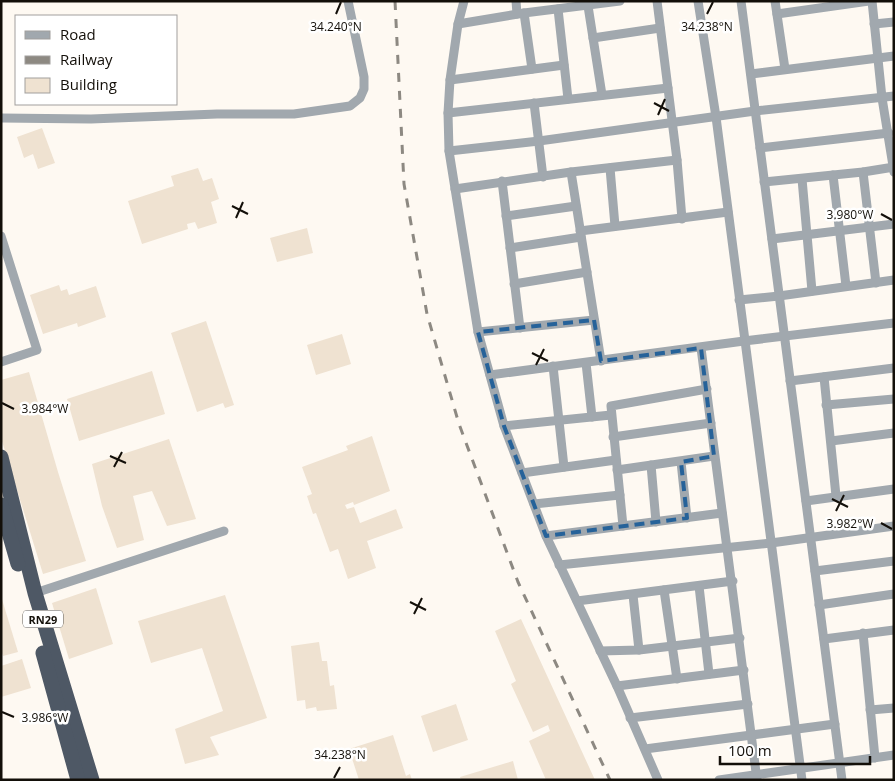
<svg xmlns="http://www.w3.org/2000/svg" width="895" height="781" font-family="'Open Sans',sans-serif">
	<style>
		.building { fill: #efe2d1 }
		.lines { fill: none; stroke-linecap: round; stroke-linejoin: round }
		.minor { stroke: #a1a8ae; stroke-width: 9 }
		.trunk { stroke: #4e5865; stroke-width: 15 }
		.rail { stroke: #8d8982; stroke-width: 3; stroke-dasharray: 9 9; stroke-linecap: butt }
		.marked { fill: none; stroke: #266299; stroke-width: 4; stroke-dasharray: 10 6; stroke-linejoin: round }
		.ticks { fill: none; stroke: #130f09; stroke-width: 2 }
		.labels { text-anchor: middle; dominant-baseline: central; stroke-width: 5; stroke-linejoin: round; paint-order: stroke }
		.shield { fill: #fff; stroke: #5a5753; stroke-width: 1 }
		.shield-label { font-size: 11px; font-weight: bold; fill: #130f09 }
		.ticks-label { font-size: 12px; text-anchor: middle; fill: #130f09; stroke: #fff; stroke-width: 5; stroke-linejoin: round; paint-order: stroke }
	</style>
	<rect width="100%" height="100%" fill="#fef9f2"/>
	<!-- building -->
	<g class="building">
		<path d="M42,128L55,163L38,169L33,154L24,158L17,137Z"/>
		<path d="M198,168L203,181L212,178L219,199L211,202L217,223L198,229L195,222L187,224L188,229L142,244L128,201L174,186L171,176Z"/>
		<path d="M307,228L313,253L277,262L270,238Z"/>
		<path d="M59,285L61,291L67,289L69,295L96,286L106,317L78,327L77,323L43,334L30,295Z"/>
		<path d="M206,321L234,405L225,408L223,403L197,412L171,333Z"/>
		<path d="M342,334L351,364L316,375L307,345Z"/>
		<path d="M152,371L165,414L79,441L67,399Z"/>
		<path d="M29,372L58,472L86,561L43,574L1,438V380Z"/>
		<path d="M372,436L390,491L354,505L353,502L345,505L347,509L354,507L360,523L396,509L403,528L367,541L376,568L348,579L338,549L330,552L316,513L313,514L307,496L312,494L302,467L348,450L346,446Z"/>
		<path d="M169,439L196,519L167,526L152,491L133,496L144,540L117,548L102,506L92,464Z"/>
		<path d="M96,588L113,644L69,659L52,603Z"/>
		<path d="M225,595L267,718L210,737L219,755L185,764L175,729L223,711L202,648L151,663L138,621Z"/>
		<path d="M1,596L18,652L3,656L1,650Z"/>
		<path d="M521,619L595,780H546L529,741L550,731L548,725L533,732L511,684L516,681L495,631Z"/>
		<path d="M319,642L322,661H327L330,686L334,685L337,709L317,711L316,707L306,709L305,700L297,701L291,646Z"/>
		<path d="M22,659L31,688L1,697V666Z"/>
		<path d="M456,704L468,740L433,752L421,716Z"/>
		<path d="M393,735L406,776L410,774L412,780H359L349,749Z"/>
		<path d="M513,761L518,780H461L460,777Z"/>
	</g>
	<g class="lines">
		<!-- minor -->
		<g class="minor">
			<path d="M464,1L458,24L450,80L448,113L449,151L478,332L504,426L546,536L617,686L658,780"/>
			<path d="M516,1L517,14"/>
			<path d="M657,1L677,160L682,219"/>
			<path d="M698,1L716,117L802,780"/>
			<path d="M741,1L842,780"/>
			<path d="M775,1L785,69"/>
			<path d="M872,1L882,98L894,172"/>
			<path d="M588,6L602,95"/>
			<path d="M558,9L568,99"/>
			<path d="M524,13L532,69"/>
			<path d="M777,14L869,1"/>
			<path d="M458,24L524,13L620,1"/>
			<path d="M874,24L894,22"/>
			<path d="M593,38L660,28"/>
			<path d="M751,74L894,56"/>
			<path d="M450,80L564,65"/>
			<path d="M534,103L543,177"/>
			<path d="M448,113L668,88"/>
			<path d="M1,118L91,119L217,114H294L350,106L360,98L364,89V77L348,1"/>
			<path d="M760,148L889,133"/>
			<path d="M449,151L539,141L755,111L894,96"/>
			<path d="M610,168L615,226"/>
			<path d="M571,172L601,361"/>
			<path d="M863,172L876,283"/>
			<path d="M833,175L846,286"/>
			<path d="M802,179L812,291"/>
			<path d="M502,181L520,328"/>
			<path d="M764,182L863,172L894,167"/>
			<path d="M455,189L571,172L677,160"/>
			<path d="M506,216L576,206"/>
			<path d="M580,231L728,212"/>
			<path d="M1,236L37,350L1,362"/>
			<path d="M772,239L894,224"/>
			<path d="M510,248L581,237"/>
			<path d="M514,284L587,272"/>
			<path d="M739,300L779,296L894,280"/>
			<path d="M478,332L594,320"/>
			<path d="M701,348C721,492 739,636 757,780"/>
			<path d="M586,363L592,417"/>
			<path d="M553,366L564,467"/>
			<path d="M490,375L744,341L894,323"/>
			<path d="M824,377L836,496"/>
			<path d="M790,381L894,368"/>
			<path d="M826,405L894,399"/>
			<path d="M504,426L611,415"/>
			<path d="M613,437L711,423"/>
			<path d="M831,441L894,433"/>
			<path d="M681,462L687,518"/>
			<path d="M651,465L656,522"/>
			<path d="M617,470L714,456"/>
			<path d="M522,473L616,460"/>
			<path d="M806,501L894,489"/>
			<path d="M534,504L620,495"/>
			<path d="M623,526L611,406L707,389"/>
			<path d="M546,536L722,513"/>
			<path d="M559,565L771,543L894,526"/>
			<path d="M815,571L894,561"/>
			<path d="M699,586L709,674"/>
			<path d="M664,590L677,679"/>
			<path d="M35,593L224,531"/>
			<path d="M633,595L639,650"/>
			<path d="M577,601L733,581"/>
			<path d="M819,605L894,594"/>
			<path d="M863,633L875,758"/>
			<path d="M824,639L894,630"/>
			<path d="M600,651L639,650L740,638"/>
			<path d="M617,686L744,670"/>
			<path d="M870,710L894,708"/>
			<path d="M630,718L748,704"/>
			<path d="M645,749L835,724"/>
			<path d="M719,780L894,755"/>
		</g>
		<!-- trunk -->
		<g class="trunk">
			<path d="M1,457L35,593L92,780"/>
			<path d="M1,505L18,564"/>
			<path d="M43,653L78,780"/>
		</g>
		<!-- rail -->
		<path class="rail" d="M395,1L404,184L427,314L459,424L518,582L610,780"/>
	</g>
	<!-- marked area -->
	<path class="marked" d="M594,320L601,361L701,348L714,456L681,462L687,518L546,536L504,426L478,332Z"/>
	<!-- ticks -->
	<path class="ticks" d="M336,14L341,2M707,14L713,2M654,103L669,111M658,115L665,99M232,206L248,214M881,214L892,220M236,218L243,202M532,353L548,361M536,365L544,349M2,403L14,409M110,456L126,463M114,467L122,452M832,499L848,507M836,511L844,495M881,523L892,529M410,602L426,610M414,614L422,598M2,712L14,717M334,778L340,767"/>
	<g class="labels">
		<!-- shield labels -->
		<rect class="shield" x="23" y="610.5" width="40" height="17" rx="4"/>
		<g class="shield-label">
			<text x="43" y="619">RN29</text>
		</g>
	</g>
	<g class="ticks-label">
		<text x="336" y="31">34.240°N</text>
		<text x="707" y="31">34.238°N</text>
		<text x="850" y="219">3.980°W</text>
		<text x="45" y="413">3.984°W</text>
		<text x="850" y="528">3.982°W</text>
		<text x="45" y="722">3.986°W</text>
		<text x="340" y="759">34.238°N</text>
	</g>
	<!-- border -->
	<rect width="895" height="781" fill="none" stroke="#130f09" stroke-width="5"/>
	<!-- legend -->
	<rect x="15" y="15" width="162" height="90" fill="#ffffff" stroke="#a19f9d"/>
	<rect x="25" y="31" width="25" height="8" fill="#a1a8ae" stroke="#a19f9d"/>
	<text x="60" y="40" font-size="15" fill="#130f09">Road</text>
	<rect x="25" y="56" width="25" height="8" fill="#8d8982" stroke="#a19f9d"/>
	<text x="60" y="65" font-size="15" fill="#130f09">Railway</text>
	<rect x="25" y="78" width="25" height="15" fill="#efe2d1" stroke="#a19f9d"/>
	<text x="60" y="90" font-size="15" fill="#130f09">Building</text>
	<!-- scale -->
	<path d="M720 756v8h150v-8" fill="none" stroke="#130f09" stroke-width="2.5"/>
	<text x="728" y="756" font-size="15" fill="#130f09" stroke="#ffffff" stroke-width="4" paint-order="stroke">100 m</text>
</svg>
